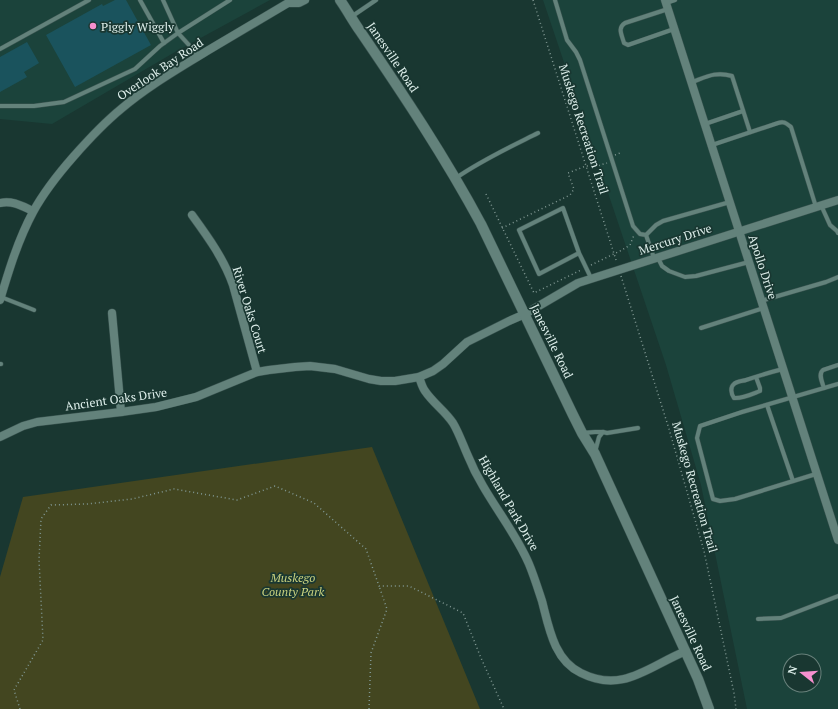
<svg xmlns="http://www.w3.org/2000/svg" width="838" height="709" font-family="'PT Serif',serif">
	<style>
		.built { fill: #1b433b; fill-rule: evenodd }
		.green { fill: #434620 }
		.building { fill: #1a535d }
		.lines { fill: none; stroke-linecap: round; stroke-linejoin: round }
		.lane-casing { stroke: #3a5450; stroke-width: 5 }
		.street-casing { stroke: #3a5450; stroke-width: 9 }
		.secondary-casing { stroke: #3a5450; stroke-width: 11 }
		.path { stroke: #819893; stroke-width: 1.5; stroke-dasharray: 1 3; stroke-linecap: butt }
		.lane { stroke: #63827b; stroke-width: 4 }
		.street { stroke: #63827b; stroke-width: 8 }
		.secondary { stroke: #63827b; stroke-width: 10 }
		.poi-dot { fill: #f690cf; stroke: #193731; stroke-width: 1.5 }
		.labels { text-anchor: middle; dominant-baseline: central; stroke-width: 3.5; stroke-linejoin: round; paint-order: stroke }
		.poi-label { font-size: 12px; fill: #deefeb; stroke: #193731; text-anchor: start }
		.street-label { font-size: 12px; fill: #deefeb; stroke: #193731 }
		.park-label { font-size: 12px; font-style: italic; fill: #c8d07e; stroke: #193731 }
	</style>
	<rect width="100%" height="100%" fill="#193731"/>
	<!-- built -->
	<g class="built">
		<path d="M0,0H270L175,52L52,124L0,119Z"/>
		<path d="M543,0H838V709H747L701,485L666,365ZM790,661H814V685H790Z"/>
	</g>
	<!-- green -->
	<path class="green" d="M372,447L480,709H0V577L23,497Z"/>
	<!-- building -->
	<g class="building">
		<path d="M115,0H126L151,45L75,87L46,35L102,4L103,6Z"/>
		<path d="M27,42L39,63L24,72L27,77L0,92V57Z"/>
	</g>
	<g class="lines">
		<!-- lane casing -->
		<g class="lane-casing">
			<g id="lane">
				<path d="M140,0L164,43"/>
				<path d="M163,0L178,33L199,56"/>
				<path d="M555,0L567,40L576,52L580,60L633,226L640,234L646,235L654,258"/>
				<path d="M666,3L675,0"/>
				<path d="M668,9L625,23C617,28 622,35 624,43L628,45L674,29"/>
				<path d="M351,17L376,0"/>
				<path d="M0,49L89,0"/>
				<path d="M692,82C706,77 716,71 732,76L750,132"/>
				<path d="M0,106H34L64,102L135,69L160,46L178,33L230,0"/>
				<path d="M705,124L743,111"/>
				<path d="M712,145L778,123C784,121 786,123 791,127L816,207"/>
				<path d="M456,178C482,160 510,147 538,133"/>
				<path d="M821,205L830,225L837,231L838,233"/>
				<path d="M646,235L656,225L663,221L730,202"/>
				<path d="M579,253L539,274L519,230L563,208L579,253L591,278"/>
				<path d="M658,258L662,266L669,271L685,277L696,276L749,262"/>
				<path d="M1,297L34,310"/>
				<path d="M761,301L826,282L838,277"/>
				<path d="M701,328L764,308"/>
				<path d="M0,364H1"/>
				<path d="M756,377L760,388V391C752,394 742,399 734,398C731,394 730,387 734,384C737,381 743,381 746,380C758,376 771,372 783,369"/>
				<path d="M824,388C822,382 818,374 823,370L838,365"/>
				<path d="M767,405L793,481"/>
				<path d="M603,432L607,433L638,428"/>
				<path d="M582,433L595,432H603L599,437L595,452"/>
				<path d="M816,474L735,499L720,501L713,499L697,438L700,426L742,412L838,384"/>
				<path d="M758,619L781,618L838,596"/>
			</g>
		</g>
		<!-- street casing -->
		<g class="street-casing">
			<g id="street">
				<path d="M665,0L838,540"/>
				<path d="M0,203C12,200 22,206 33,211"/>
				<path d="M192,215C208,237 224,259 233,285L257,372"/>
				<path d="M0,300C9,270 18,240 33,212C44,192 59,173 74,156C89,139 104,123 121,109C148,86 178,69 207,51C234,35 261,19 288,3H299L305,0"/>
				<path d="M112,313L121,412"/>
				<path d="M419,377C421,382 422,387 425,391C433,403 445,411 453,423C459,433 463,445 468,456C472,466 477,476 483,486C498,512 517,536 529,564C534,576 538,589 542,601C549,628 554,660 581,673C623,694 649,666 686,651"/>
				<path d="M0,437L23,426L37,422L121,412L156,407L196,397L213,390L257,372L269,370L295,367L310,366L335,369L369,379L381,381H395L419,377L433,371L443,364L467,342L509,321L525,314L578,283L838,200"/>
			</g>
		</g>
		<!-- secondary casing -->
		<g class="secondary-casing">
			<path id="secondary" d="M340,0C347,10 353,21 360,31C403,94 445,157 481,224L573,415L582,433L595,454L698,679L709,709"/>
		</g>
		<!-- path -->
		<g class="path">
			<path d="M533,0L617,263"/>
			<path d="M615,155L620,153"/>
			<path d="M486,194L534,293L581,270"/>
			<path d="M502,228L570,195L574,189L568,173L586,166H597L607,163"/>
			<path d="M591,265L622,250L630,245L634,235"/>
			<path d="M621,276L669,429L704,551L734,693L736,709"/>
			<path d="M20,709L14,690L43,640L39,560L41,519L51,505L87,504L132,499L174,489L237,500L275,486L314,503L366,549L379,586H409L463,613L481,658L504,709"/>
			<path d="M369,709L371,653L387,609L379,586"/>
		</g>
		<!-- lane -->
		<use href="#lane" class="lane"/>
		<!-- street -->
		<use href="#street" class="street"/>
		<!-- secondary -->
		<use href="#secondary" class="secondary"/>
	</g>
	<!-- markers -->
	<circle class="poi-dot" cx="93" cy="26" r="4"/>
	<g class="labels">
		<!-- poi labels -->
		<g class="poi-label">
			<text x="101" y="26">Piggly Wiggly</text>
		</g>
		<!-- street labels -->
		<g class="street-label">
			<text transform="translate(393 57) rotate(56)">Janesville Road</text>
			<text transform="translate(160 69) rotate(-34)">Overlook Bay Road</text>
			<text transform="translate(584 129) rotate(72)">Muskego Recreation Trail</text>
			<text transform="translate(675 239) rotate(-18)">Mercury Drive</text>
			<text transform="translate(763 267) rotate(72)">Apollo Drive</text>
			<text transform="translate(250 310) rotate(73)">River Oaks Court</text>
			<text transform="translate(552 341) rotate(64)">Janesville Road</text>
			<text transform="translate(116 399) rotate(-8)">Ancient Oaks Drive</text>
			<text transform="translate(695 487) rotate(74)">Muskego Recreation Trail</text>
			<text transform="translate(509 503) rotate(60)">Highland Park Drive</text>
			<text transform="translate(691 633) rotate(65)">Janesville Road</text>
		</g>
		<!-- park labels -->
		<g class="park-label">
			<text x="293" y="577">Muskego<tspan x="293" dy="14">County Park</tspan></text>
		</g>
	</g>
	<!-- north arrow -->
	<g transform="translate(802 673) rotate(287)"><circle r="19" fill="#193731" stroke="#68817b"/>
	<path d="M0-3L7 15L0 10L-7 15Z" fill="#f690cf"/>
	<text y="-6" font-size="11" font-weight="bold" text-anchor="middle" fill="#deefeb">N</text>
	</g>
</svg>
